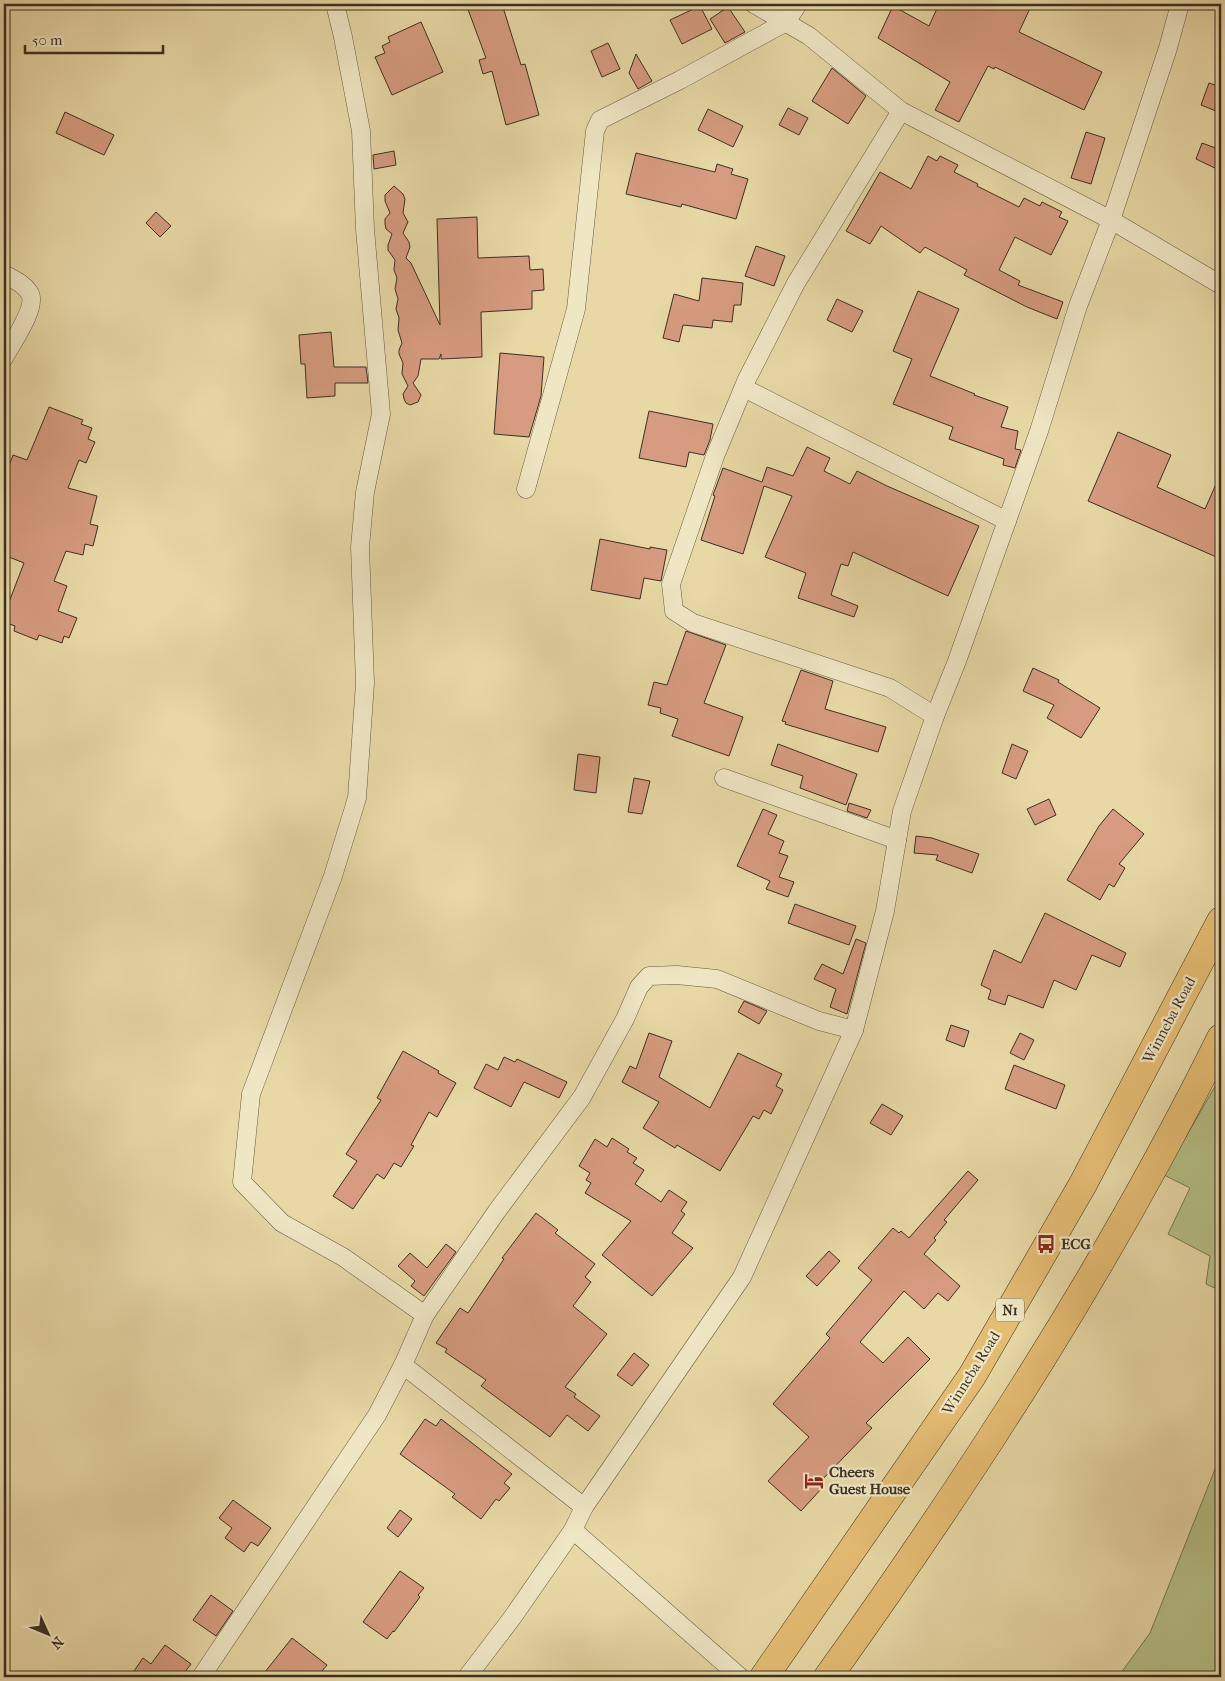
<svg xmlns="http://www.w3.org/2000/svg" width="1225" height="1681" font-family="'IM FELL French Canon',serif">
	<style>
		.green { fill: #b5bf86; stroke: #787854 }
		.building { fill: #d69b80; stroke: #3c3023 }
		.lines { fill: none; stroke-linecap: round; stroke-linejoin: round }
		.street-casing { stroke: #675a44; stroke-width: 19 }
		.highway-casing { stroke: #3c3023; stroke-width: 29 }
		.street { stroke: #efe6c4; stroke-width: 18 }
		.highway { stroke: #e4bc72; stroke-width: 28 }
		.labels { text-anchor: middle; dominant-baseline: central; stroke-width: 4.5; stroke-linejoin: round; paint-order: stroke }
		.shield { fill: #efe6c4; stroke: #726753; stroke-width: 1 }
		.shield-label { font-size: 14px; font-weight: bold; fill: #3c3023 }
		.street-label { font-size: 15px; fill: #3c3023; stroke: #efe6c4 }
		.poi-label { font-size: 15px; font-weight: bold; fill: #3c3023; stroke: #efe6c4; text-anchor: start }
	</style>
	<rect width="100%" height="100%" fill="#e7d8a5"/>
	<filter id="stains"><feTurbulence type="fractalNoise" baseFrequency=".004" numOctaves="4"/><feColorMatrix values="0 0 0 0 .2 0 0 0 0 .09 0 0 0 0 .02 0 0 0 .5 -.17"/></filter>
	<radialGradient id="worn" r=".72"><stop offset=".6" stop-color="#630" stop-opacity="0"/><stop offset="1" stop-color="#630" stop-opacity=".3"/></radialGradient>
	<!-- green -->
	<g class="green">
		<path d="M1221,1076V1291L1206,1284L1210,1256L1168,1234L1190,1188L1164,1175Z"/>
		<path d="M1221,1454V1677H1118L1150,1633Z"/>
	</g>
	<!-- building -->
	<g class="building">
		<path d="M466,4H502L521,65L525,64L539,115L506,125L492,71L483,74L479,60L486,58Z"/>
		<path d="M939,4H1032L1019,32L1102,72L1084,110L995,67L994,69L988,66L959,122L935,110L950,82L878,38L893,6L929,26Z"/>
		<path d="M700,6L712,29L682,44L670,20Z"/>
		<path d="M728,7L745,32L725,43L710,19Z"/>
		<path d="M421,22L443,72L392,95L375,57L385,53L382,46L390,42L388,37Z"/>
		<path d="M608,43L620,69L602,77L591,51Z"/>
		<path d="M636,54L652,81L638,89L629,73Z"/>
		<path d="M832,68L866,96L848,124L812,101Z"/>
		<path d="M1209,83L1221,87V113L1201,105Z"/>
		<path d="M788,108L808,118L799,135L779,125Z"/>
		<path d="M708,109L743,126L733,147L698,130Z"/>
		<path d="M65,112L114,135L104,155L56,133Z"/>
		<path d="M1086,132L1105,138L1091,184L1071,178Z"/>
		<path d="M1202,143L1221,150V171L1196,159Z"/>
		<path d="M394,151L396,165L374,169L373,155Z"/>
		<path d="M636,153L715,172L717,164L733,169L731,174L748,179L736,219L682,204L681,207L626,194Z"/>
		<path d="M928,156L937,161L940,156L958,165L954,172L978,184L977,186L1019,207L1024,198L1040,206L1042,202L1062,212L1059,217L1068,221L1051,255L1015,237L999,270L1020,281L1018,285L1063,302L1057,319L1027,307L964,275L967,270L925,247L920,253L881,226L870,244L846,231L880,172L911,189Z"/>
		<path d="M394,186L403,194L405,199L403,213L408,222L403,233L409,242L410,247L406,258L411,263L440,325L437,219L477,217L478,258L529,256L530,270L543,269L544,290L532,291V309L481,312L482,357L441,359V354L439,359H421L418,376L413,383L421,395L418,402L410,405L406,403L404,399L403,394L408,386L402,374L403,363L399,354V350L402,343L398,330L399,318L396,309L398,299L395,289L397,278L394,270L395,260L388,250V245L392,234L386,229L385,224V219L390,213L385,201V195Z"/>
		<path d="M156,212L171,226L160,237L146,223Z"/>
		<path d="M756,246L785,256L774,286L745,276Z"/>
		<path d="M702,278L743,283L741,305H734L732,322L713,320L712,328L683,325L679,342L663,338L674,294L699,301Z"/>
		<path d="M918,291L959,309L930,376L975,394L974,395L1008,407L1001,427L1018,431L1015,449L1021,450L1015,468L1003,465L1004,459L949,439L953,427L893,404L912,359L893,351Z"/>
		<path d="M837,299L863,311L852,332L827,320Z"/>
		<path d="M331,332L334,367H366L368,383H335V396L307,398L305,364H301L299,335Z"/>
		<path d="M500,353L544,357L541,396L529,437L494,434Z"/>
		<path d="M49,407L83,420L81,424L92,428L88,439L95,442L86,463L79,460L68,488L97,496L90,524L98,526L93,546L85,544L83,555L66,551L54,581L67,586L58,611L77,618L69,638L64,636L62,643L39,635L37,640L14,631L15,626L4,622V615L24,563L4,555V479L13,455L27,460Z"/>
		<path d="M649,411L713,424L710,440L704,455L689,452L686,467L639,458Z"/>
		<path d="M1118,432L1171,455L1157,487L1205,509L1221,473V559L1088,501Z"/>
		<path d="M807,447L830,458L824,471L850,484L857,471L887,486L979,526L948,596L853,552L848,566L841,564L831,595L858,606L854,617L798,598L806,573L765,557L792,496L764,486L743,554L701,540L715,496L713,495L723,468L762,482L767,467L793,476Z"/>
		<path d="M600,539L650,549V547L667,550L661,581L644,578L640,599L591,590Z"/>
		<path d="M686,631L726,645L704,703L743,717L729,756L672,736L678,719L660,713L661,708L648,705L654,682L667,685Z"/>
		<path d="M1033,668L1059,680L1058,682L1100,708L1081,738L1047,718L1054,705L1023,691Z"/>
		<path d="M801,670L833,681L825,709L886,727L878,752L785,724L786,722L782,721Z"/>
		<path d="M778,744L857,774L846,805L800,788L803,776L771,765Z"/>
		<path d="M1012,744L1028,751L1016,779L1002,773Z"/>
		<path d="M578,754L600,757L596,793L574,790Z"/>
		<path d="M634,778L650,781L642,814L628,812Z"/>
		<path d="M1049,799L1056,815L1035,825L1027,809Z"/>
		<path d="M849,803L871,810L867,818L847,811Z"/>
		<path d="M763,809L777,815L768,834L784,841L779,853L788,856L779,877L794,882L788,897L766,889L770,881L737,866Z"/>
		<path d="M1113,809L1144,834L1119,864L1125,868L1114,887L1109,884L1100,900L1067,880L1099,826Z"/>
		<path d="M916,836L932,838L979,854L972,873L936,860L938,855L914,853Z"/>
		<path d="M795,904L856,926L849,945L788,923Z"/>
		<path d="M1045,913L1126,953L1120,967L1092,955L1076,990L1054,980L1043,1008L1008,995L1005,1005L988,999L991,990L981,985L994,950L1021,963Z"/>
		<path d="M856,939L866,943L847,1014L830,1007L836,989L814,979L822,964L843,974Z"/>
		<path d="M744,1001L767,1011L759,1024L738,1012Z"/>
		<path d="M951,1025L969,1031L964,1047L946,1040Z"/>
		<path d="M649,1033L672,1041L659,1077L710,1108L738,1053L782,1074L776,1086L783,1090L771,1114L764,1110L759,1119L753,1116L720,1171L677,1145L675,1148L643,1128L659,1102L622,1082L630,1066L636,1069Z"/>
		<path d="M1020,1033L1034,1040L1024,1060L1010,1053Z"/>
		<path d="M403,1051L439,1071L438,1073L456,1083L437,1117L429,1112L411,1145L414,1146L401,1167L394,1163L384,1179L377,1174L353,1209L333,1196L357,1161L346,1154L381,1100L377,1098Z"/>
		<path d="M504,1057L515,1062L517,1059L567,1082L559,1098L524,1082L511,1107L474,1088L486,1064L498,1070Z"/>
		<path d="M1014,1065L1065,1085L1056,1109L1005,1089Z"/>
		<path d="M882,1104L903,1116L891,1135L870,1123Z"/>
		<path d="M612,1138L629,1149L627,1152L637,1158L633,1163L644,1170L635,1184L661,1202L669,1190L687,1202L681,1211L685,1214L672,1233L693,1248L652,1296L602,1255L631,1221L585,1193L591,1183L586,1180L590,1173L579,1166L595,1139L607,1147Z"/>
		<path d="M968,1171L978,1180L944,1220L947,1222L934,1238L936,1240L924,1254L960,1286L948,1301L938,1293L924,1309L904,1291L860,1342L883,1363L908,1337L930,1359L866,1423L872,1428L818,1484L822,1488L801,1511L768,1481L809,1437L773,1404L830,1338L826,1334L872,1280L858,1268L893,1228L899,1233L901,1231L909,1238Z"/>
		<path d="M536,1213L558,1230L555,1233L595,1264L585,1277L591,1282L573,1306L607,1334L565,1387L576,1394L574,1397L600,1416L588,1431L567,1415L550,1437L481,1386L486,1380L445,1352L447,1349L436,1343L460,1308L468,1313L504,1259L502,1258Z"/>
		<path d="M446,1244L456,1252L424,1296L411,1286L415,1281L398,1266L410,1253L427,1268Z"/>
		<path d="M829,1251L840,1261L817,1286L806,1276Z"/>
		<path d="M634,1353L649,1365L632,1386L617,1375Z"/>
		<path d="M425,1419L436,1426L441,1419L512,1474L504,1483L510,1488L499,1501L496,1499L481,1519L452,1497L455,1494L400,1454Z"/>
		<path d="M233,1500L271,1528L258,1546L251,1542L244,1552L225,1538L232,1528L219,1518Z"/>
		<path d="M400,1510L412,1519L398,1537L387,1528Z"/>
		<path d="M400,1571L424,1588L418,1595L420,1597L394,1632L393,1631L387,1639L363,1622Z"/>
		<path d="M211,1595L233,1611L216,1636L193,1620Z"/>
		<path d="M292,1638L327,1665L317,1677H261Z"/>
		<path d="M165,1645L191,1664L181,1677H141L134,1671L143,1658L151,1664Z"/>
	</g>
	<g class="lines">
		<!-- street casing -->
		<g class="street-casing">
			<g id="street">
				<path d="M335,4L343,37L361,131L365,229L381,414L365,492L360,547L365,683L357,798L333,876L251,1094L242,1182L282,1223L343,1257L425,1315"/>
				<path d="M754,4L809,36L901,111L1111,220L1221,285"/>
				<path d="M901,111L796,283L747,379L715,456L671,584L674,611L693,623L890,688L935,716"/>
				<path d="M4,274C13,279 23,283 29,292C39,306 11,344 4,358"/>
				<path d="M744,388L1007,521"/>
				<path d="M526,489L576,309L595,131L600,120L680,80L786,22L798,4"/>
				<path d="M724,778L897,840"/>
				<path d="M403,1365L584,1507"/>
				<path d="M573,1530L740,1677"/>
				<path d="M201,1677L377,1415L403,1365L425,1315L497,1211L582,1097L625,1019L639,987L649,976L677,975L717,979L819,1021L854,1030"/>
				<path d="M467,1677L512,1618L573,1530L584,1507L742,1277L854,1030L885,911L902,811L935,716L957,661L1039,431L1078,306L1111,220L1168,48L1180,4"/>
			</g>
		</g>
		<!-- highway casing -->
		<g class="highway-casing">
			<g id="highway">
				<path d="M764,1677L972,1376L1083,1184L1221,921"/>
				<path d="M828,1677C973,1474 1110,1263 1221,1038"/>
			</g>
		</g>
		<!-- street -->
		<use href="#street" class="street"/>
		<!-- highway -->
		<use href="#highway" class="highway"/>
	</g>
	<!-- icons -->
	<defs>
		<g id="bus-bare" transform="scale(1.5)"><path d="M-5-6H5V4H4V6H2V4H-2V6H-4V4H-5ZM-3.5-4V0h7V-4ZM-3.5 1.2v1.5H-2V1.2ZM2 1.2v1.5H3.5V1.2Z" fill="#8f2418" stroke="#efe6c4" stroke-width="2.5" paint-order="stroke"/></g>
		<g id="hotel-bare" transform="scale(1.5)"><path d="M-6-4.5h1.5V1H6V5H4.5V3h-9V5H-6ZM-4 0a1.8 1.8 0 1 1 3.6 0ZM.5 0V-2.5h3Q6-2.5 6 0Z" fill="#8f2418" stroke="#efe6c4" stroke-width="2.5" paint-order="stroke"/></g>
	</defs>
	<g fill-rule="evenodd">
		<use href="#bus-bare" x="1046" y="1244"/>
		<use href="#hotel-bare" x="814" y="1481"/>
	</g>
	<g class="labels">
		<!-- shield labels -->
		<rect class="shield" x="996" y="1298.5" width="28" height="23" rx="4"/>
		<g class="shield-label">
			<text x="1010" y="1310">N1</text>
		</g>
		<!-- street labels -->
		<g class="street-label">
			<text transform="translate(1169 1020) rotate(-62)">Winneba Road</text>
			<text transform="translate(971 1373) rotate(-58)">Winneba Road</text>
		</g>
		<!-- poi labels -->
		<g class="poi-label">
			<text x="1061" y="1244">ECG</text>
			<text x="829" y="1472">Cheers<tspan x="829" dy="17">Guest House</tspan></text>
		</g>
	</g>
	<!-- margin -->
	<rect width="1225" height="1681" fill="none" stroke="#e7d8a5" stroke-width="20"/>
	<rect x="5" y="5" width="1215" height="1671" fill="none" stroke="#3c3023" stroke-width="2.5"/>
	<rect x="10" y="10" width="1205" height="1661" fill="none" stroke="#3c3023"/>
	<!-- north arrow -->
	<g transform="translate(48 1634) rotate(134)" stroke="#efe6c4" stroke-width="4" paint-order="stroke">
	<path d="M0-4L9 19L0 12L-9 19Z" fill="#3c3023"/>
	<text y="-8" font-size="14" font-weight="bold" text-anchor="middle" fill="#3c3023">N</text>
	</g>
	<!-- scale -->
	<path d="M25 45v8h138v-8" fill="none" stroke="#3c3023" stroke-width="2.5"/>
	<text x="32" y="45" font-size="15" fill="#3c3023" stroke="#efe6c4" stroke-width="4" paint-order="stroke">50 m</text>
	<rect width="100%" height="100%" filter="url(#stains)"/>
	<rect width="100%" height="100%" fill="url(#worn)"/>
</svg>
